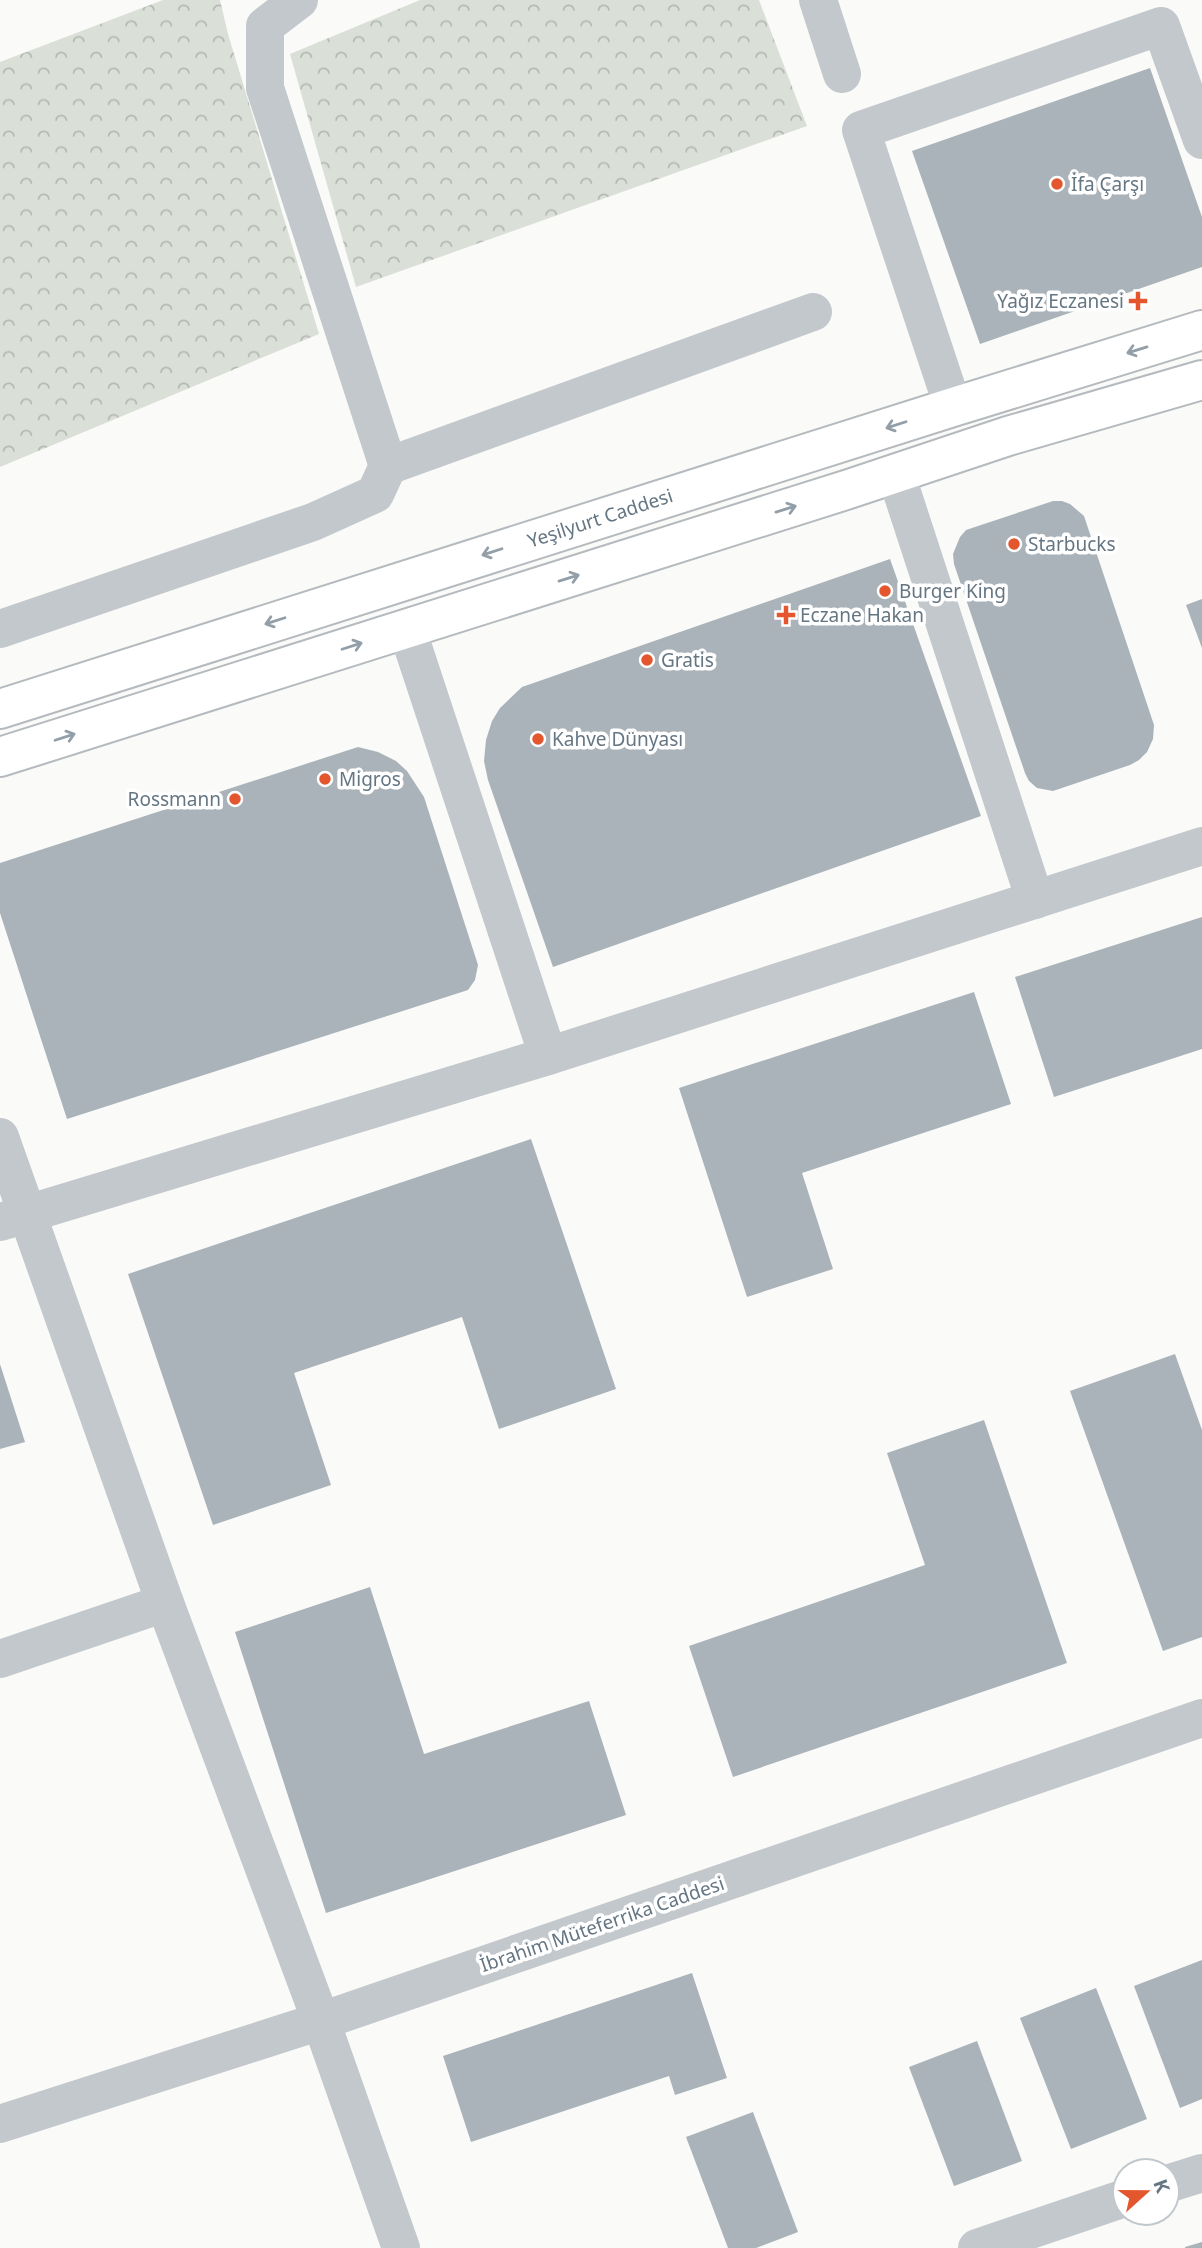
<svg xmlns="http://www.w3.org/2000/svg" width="1202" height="2248" font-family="'Noto Sans',sans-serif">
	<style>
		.park { fill: url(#park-crowns) }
		.building { fill: #aab3b9 }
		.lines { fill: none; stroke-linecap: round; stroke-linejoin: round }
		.major-casing { stroke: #b5babe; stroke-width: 42 }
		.minor { stroke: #c3c8cc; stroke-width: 38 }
		.major { stroke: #fff; stroke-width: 38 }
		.oneway { stroke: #939fa8 }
		.poi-dot { fill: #e4572e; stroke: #fff; stroke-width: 2.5 }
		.labels { text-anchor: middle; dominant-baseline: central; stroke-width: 7; stroke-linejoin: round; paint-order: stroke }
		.poi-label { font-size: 19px; fill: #657683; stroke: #fff; text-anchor: start }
		.street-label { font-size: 19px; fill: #657683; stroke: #fff }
	</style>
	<defs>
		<pattern id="park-crowns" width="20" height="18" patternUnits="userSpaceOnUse" patternTransform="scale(1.75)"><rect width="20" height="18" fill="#dadfd7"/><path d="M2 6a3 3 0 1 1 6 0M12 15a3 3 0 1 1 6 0" fill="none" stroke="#b4b9b4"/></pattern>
	</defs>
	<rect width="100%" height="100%" fill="#fafaf8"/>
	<!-- park -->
	<g class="park">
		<path d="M163,0H220L228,34L319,334L0,467V62Z"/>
		<path d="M420,0H759L807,126L356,287L290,54Z"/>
	</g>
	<!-- building -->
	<g class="building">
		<path d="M1150,68L1202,217V267L980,344L912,151Z"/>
		<path d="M1053,501H1062L1070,504L1084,516L1154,725L1153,739L1147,752L1139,760L1130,765L1053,791L1037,788L1029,781L1025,773L954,564L953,554L960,537L966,530Z"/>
		<path d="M890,559L981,816L553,967L488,780L484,761L486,740L492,721L500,708L522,687Z"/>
		<path d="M1202,599V648L1186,605Z"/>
		<path d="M358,747L378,752L396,761L407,771L424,797L478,965L475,980L468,990L67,1119L0,913V863Z"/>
		<path d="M1202,917V1049L1054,1097L1015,977Z"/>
		<path d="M974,992L1011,1104L802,1173L833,1269L747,1297L679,1088Z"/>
		<path d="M531,1139L616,1389L499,1429L462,1317L294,1373L331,1485L213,1525L128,1274Z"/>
		<path d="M1175,1354L1202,1430V1637L1163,1651L1070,1391Z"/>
		<path d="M0,1364L25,1442L0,1449Z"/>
		<path d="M984,1420L1067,1663L733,1777L689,1646L925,1565L887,1453Z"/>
		<path d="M370,1587L424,1754L589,1701L626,1815L326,1913L235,1632Z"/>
		<path d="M1202,1960V2099L1180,2108L1134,1986Z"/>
		<path d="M692,1973L727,2078L675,2095L669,2076L471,2142L443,2056Z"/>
		<path d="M1096,1988L1147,2119L1071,2149L1020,2018Z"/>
		<path d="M977,2041L1022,2161L954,2186L909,2067Z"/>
		<path d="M753,2112L798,2232L756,2248H728L686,2137Z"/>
		<path d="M1202,2242V2248H1185V2247Z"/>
	</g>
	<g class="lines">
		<!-- major casing -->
		<g class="major-casing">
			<g id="major">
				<path d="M0,709L953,407L1202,330"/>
				<path d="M0,757L849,489L1008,436L1202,380"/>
			</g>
		</g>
		<!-- minor -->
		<g class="minor">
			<path d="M299,0L265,26V88L388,466L813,312"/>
			<path d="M818,0L842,74"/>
			<path d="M953,407L861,130L1161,26L1202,140"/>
			<path d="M896,474L1035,900"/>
			<path d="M0,629L313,522L375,494L388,466"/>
			<path d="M407,629L548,1056"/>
			<path d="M0,1137L165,1603L321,2021L401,2248"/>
			<path d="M0,1222L548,1056L1202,846"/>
			<path d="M0,1659L165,1603"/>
			<path d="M0,2124L321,2021L1202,1718"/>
			<path d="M1167,2184L1202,2173"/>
			<path d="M977,2248L1125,2198"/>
		</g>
		<!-- major -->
		<use href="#major" class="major"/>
	</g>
	<!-- one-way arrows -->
	<defs><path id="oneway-shaft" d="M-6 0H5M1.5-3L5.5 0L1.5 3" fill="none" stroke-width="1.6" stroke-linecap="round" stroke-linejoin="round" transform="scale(1.75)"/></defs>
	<g class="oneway">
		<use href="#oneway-shaft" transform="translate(1137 350) rotate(163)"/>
		<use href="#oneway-shaft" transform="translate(896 425) rotate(162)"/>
		<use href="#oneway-shaft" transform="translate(786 509) rotate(-17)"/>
		<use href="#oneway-shaft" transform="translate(492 552) rotate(162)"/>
		<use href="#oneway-shaft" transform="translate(569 578) rotate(-17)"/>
		<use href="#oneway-shaft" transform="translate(275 621) rotate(162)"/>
		<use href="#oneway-shaft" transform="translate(352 646) rotate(-18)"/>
		<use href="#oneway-shaft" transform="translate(65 737) rotate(-18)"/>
	</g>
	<!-- markers -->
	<g class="poi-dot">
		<circle cx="1057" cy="184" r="7"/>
		<path d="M1134.5 290.5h7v7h7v7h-7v7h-7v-7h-7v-7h7z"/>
		<circle cx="1014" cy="544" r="7"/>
		<circle cx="885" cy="591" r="7"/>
		<path d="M782.5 604.5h7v7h7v7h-7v7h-7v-7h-7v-7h7z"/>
		<circle cx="647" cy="660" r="7"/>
		<circle cx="538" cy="739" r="7"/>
		<circle cx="325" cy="779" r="7"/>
		<circle cx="235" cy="799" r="7"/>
	</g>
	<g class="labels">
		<!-- poi labels -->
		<g class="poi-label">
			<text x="1071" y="184">İfa Çarşı</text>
			<text x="1124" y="301" text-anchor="end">Yağız Eczanesi</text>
			<text x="1028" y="544">Starbucks</text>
			<text x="899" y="591">Burger King</text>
			<text x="800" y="615">Eczane Hakan</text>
			<text x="661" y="660">Gratis</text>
			<text x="552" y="739">Kahve Dünyası</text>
			<text x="339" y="779">Migros</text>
			<text x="221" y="799" text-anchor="end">Rossmann</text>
		</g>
		<!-- street labels -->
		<g class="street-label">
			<text transform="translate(600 518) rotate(-18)">Yeşilyurt Caddesi</text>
			<text transform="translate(602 1924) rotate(-19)">İbrahim Müteferrika Caddesi</text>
		</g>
	</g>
	<!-- north arrow -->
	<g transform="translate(1146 2192) rotate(69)"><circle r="33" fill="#ffffff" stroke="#c1c8cd" stroke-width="2"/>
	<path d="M0-5L12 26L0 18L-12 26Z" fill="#e4572e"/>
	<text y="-10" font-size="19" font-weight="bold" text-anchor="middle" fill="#657683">K</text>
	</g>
</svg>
